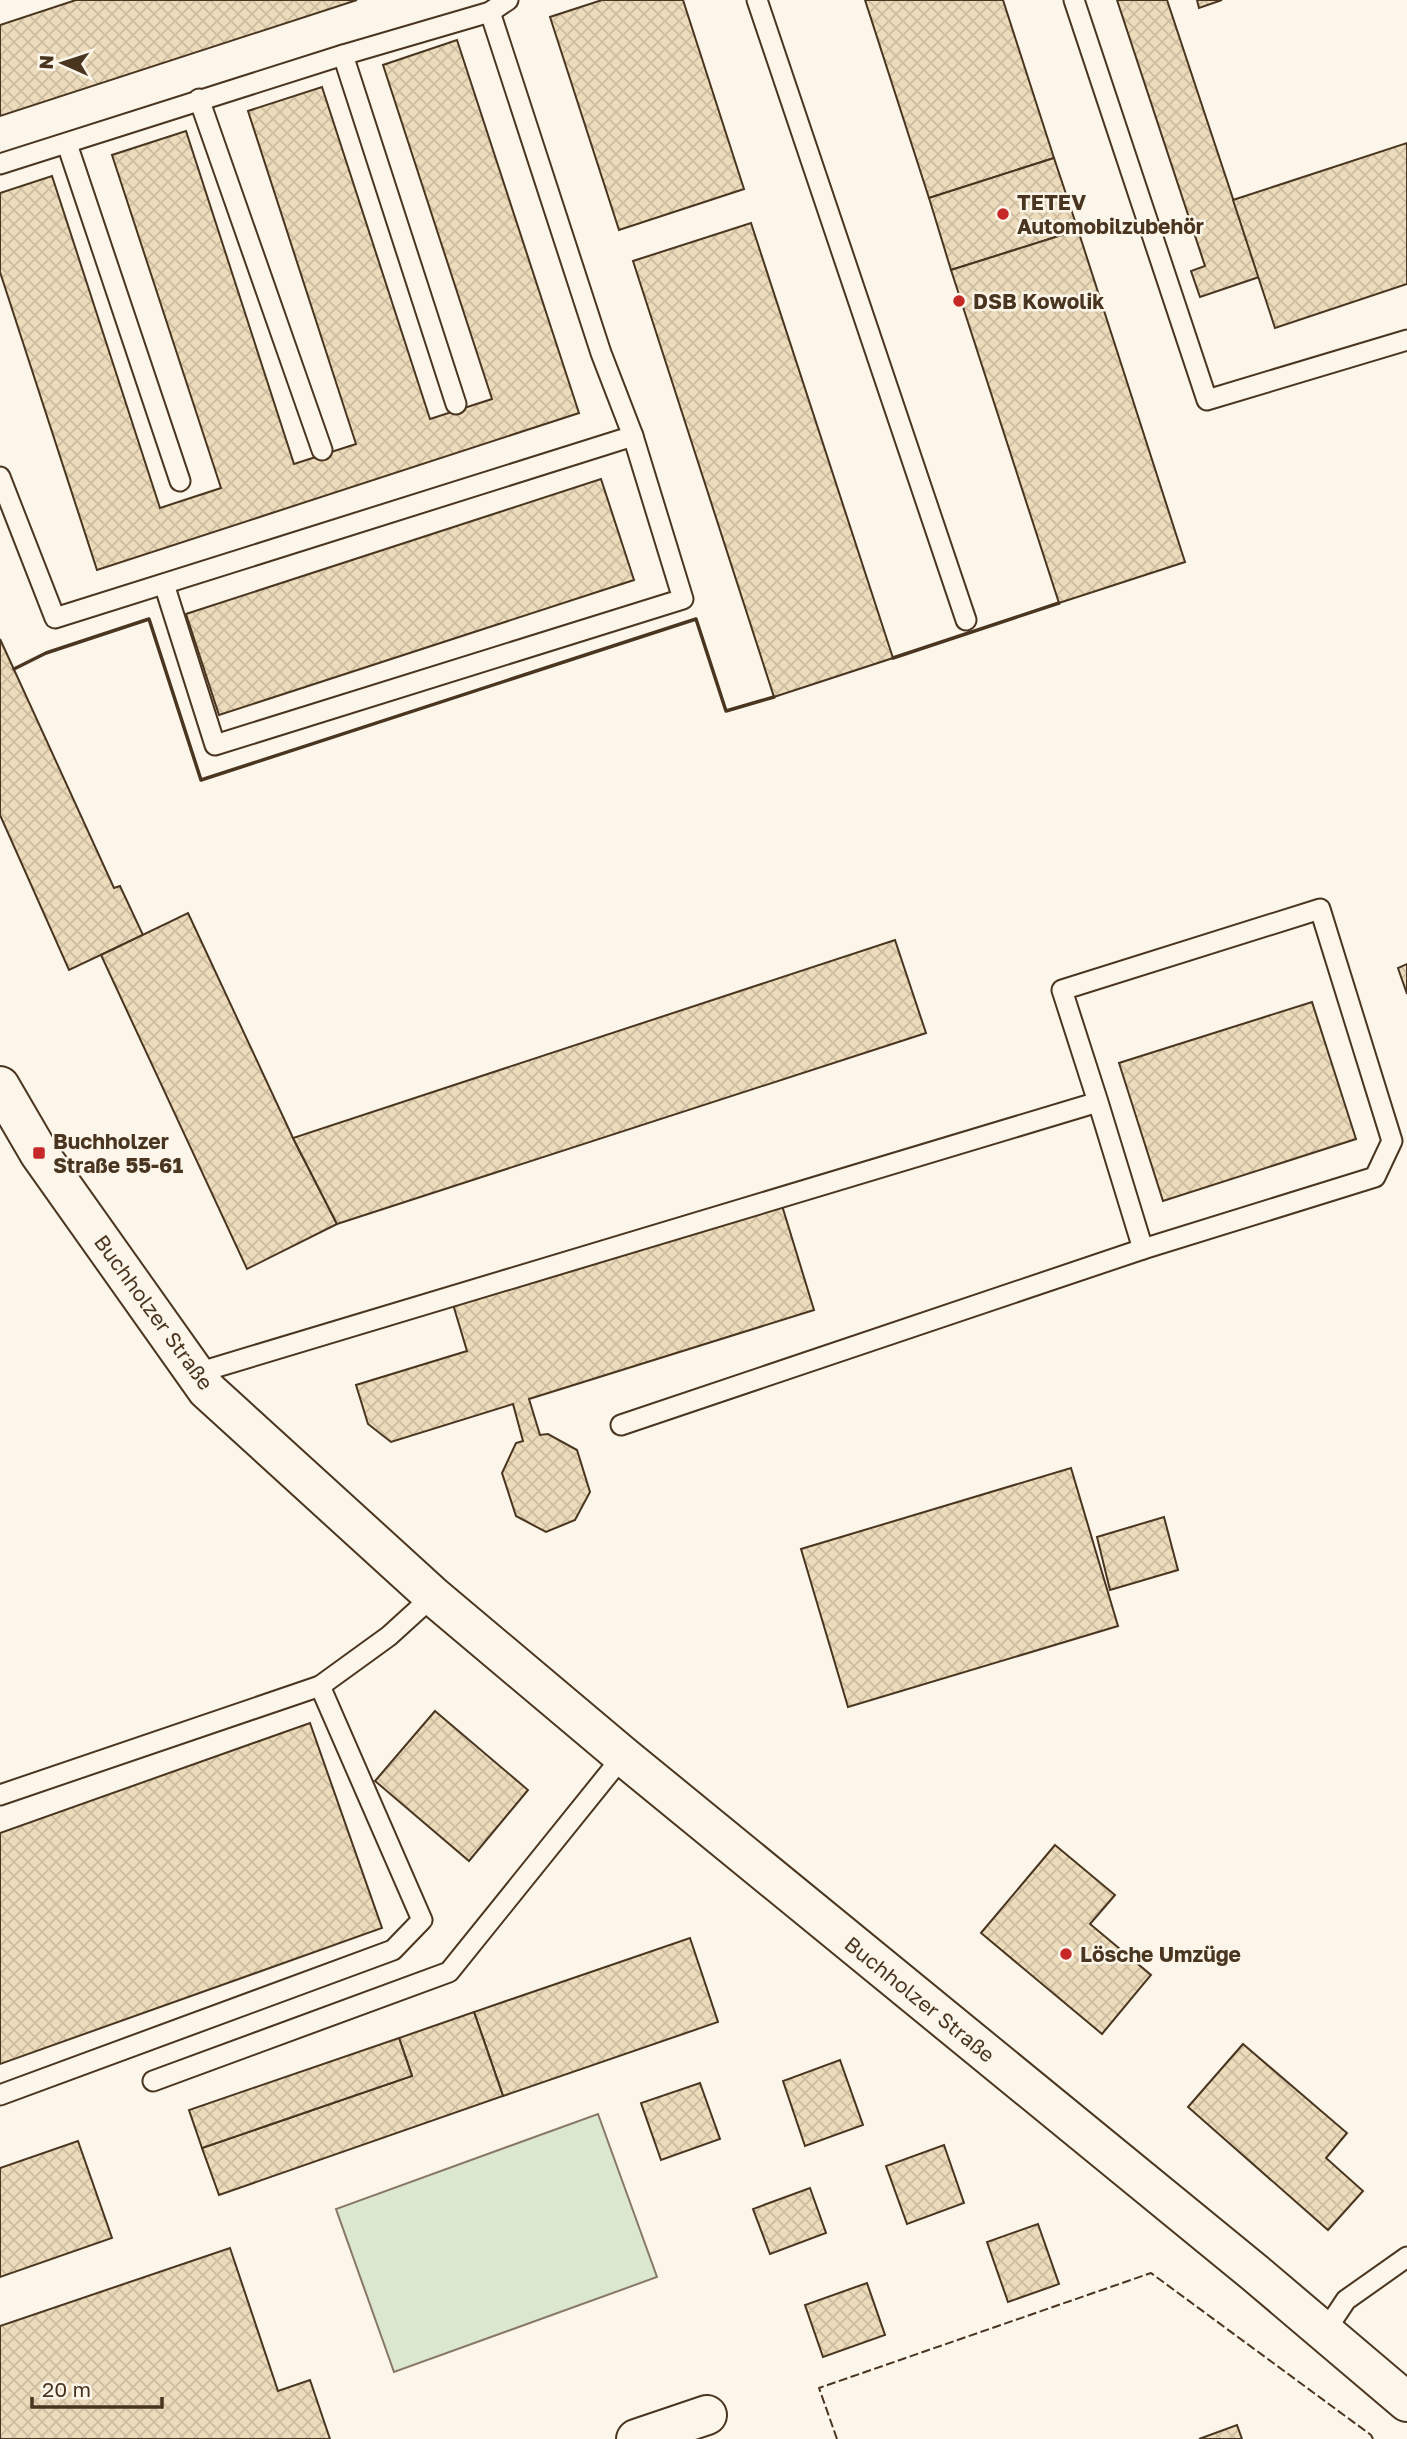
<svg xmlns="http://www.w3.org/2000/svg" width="1407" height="2439" font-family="'Golos Text',sans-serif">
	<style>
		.pitch { fill: #dce7d0; stroke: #887966; stroke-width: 2 }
		.building { fill: url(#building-cross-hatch); stroke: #4a3520; stroke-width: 2 }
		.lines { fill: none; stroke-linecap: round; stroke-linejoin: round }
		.lane-casing { stroke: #4a3520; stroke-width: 23 }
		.street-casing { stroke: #4a3520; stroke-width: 42 }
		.secondary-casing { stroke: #4a3520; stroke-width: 42 }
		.lane { stroke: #fbf6e9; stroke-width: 19 }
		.street { stroke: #fbf6e9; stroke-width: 38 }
		.secondary { stroke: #fbf6e9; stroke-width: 38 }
		.fence { stroke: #4a3520; stroke-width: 2; stroke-dasharray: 9 3.5; stroke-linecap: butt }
		.wall { stroke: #4a3520; stroke-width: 3.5 }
		.poi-dot { fill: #c62828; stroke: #fbf6e9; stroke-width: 2.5 }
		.labels { text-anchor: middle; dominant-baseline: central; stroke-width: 5; stroke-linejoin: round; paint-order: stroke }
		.poi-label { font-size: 21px; font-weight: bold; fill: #4a3520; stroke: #fbf6e9; text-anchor: start }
		.street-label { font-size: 21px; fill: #4a3520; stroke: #fbf6e9 }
	</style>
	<defs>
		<pattern id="building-cross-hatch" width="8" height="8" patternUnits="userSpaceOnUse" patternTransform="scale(1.75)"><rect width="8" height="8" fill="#ecdcbc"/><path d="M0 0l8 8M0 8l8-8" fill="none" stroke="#ccbda1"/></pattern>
	</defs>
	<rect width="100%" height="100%" fill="#fbf6e9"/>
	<!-- pitch -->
	<path class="pitch" d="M598,2114L657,2277L394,2372L336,2209Z"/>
	<!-- building -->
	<g class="building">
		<path d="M76,0H357L0,116V25Z"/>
		<path d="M602,0H683L744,189L619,230L550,17Z"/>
		<path d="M865,0H1003L1054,158L929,198Z"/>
		<path d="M1117,0H1167L1259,277L1200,297L1191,271L1205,266Z"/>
		<path d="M1197,0H1222L1199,8Z"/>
		<path d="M457,40L579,413L97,570L0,272V193L52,176L160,508L221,488L112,155L186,131L294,464L356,444L248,111L322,87L430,419L492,399L383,65Z"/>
		<path d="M1407,143V284L1275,328L1233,200Z"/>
		<path d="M1054,158L1078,230L951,270L929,198Z"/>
		<path d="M751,223L893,658L774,697L633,261Z"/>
		<path d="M1078,230L1185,562L1059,603L951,270Z"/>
		<path d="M601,479L634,580L219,715L186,614Z"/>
		<path d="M0,639L114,888L120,886L143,935L69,970L0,815Z"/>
		<path d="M188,913L293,1138L337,1224L247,1269L101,955Z"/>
		<path d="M895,940L926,1033L337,1224L293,1138Z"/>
		<path d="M1407,964V994L1398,968Z"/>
		<path d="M1312,1002L1356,1139L1163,1201L1119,1063Z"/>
		<path d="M780,1199L814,1310L529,1399L540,1435L548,1434L577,1450L590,1492L575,1520L546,1532L516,1516L502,1473L516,1443L523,1441L513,1404L391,1442L368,1424L356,1385L467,1351L452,1301Z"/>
		<path d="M1071,1468L1118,1626L848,1707L801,1549Z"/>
		<path d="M1164,1517L1178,1570L1110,1590L1097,1537Z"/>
		<path d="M435,1711L528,1790L469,1861L375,1781Z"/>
		<path d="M310,1723L382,1928L0,2064V1833Z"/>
		<path d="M1055,1845L1115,1895L1090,1924L1151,1975L1102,2034L981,1933Z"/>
		<path d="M690,1938L718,2022L503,2096L474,2012Z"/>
		<path d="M474,2012L503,2096L219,2195L202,2148L412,2076L399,2038Z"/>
		<path d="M399,2038L412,2076L202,2148L189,2110Z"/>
		<path d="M1243,2044L1347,2133L1326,2158L1363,2191L1328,2230L1188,2107Z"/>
		<path d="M840,2060L863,2125L805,2146L783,2081Z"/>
		<path d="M700,2083L720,2139L661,2160L641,2103Z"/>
		<path d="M78,2141L112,2238L0,2277V2168Z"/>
		<path d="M944,2145L964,2203L907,2224L886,2166Z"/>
		<path d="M810,2188L826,2233L770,2254L753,2209Z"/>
		<path d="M1038,2224L1059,2284L1008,2302L987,2242Z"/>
		<path d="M230,2248L278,2391L310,2380L330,2439H0V2326Z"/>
		<path d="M867,2283L885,2335L823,2357L805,2305Z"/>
		<path d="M1237,2425L1242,2439H1199Z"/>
	</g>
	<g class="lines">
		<!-- lane casing -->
		<g class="lane-casing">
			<g id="lane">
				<path d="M757,0L966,620"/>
				<path d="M1074,0L1207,400L1407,340"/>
				<path d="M343,55L456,404"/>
				<path d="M199,99L322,450"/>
				<path d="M67,144L180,481"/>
				<path d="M0,164L343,55L490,12L508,0"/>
				<path d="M0,477L55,618L633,436L601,353L490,12"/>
				<path d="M164,584L215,745L683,599L633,436"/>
				<path d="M197,1373L1098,1102L1062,990L1320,909L1392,1141L1375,1177L1143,1249L1098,1102"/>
				<path d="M621,1425L1143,1249"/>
				<path d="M0,1795L320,1686L389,1636L433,1596"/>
				<path d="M153,2081L449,1972L623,1756"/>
				<path d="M0,2095L393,1950L422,1920L320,1686"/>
				<path d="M1324,2333L1346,2300L1407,2257"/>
			</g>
		</g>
		<!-- street casing -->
		<g class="street-casing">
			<path id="street" d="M636,2439L707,2415"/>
		</g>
		<!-- secondary casing -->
		<g class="secondary-casing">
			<path id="secondary" d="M0,1086L39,1153L207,1390L433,1596L623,1756L1255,2273L1407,2402"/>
		</g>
		<!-- lane -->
		<use href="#lane" class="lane"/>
		<!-- street -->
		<use href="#street" class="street"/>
		<!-- secondary -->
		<use href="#secondary" class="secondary"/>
		<!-- fence -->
		<path class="fence" d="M837,2439L819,2388L1151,2273L1371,2435L1373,2439"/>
		<!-- wall -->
		<g class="wall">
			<path d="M893,658L1059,603"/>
			<path d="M14,669L46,653L149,619L201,780L696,619L726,711L774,697"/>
		</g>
	</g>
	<!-- markers -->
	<g class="poi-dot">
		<circle cx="1003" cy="214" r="7"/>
		<circle cx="959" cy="301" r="7"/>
		<rect x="32" y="1146" width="14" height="14" rx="3.5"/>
		<circle cx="1066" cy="1954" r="7"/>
	</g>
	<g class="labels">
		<!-- poi labels -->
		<g class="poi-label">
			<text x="1017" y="202">TETEV<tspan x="1017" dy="24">Automobilzubehör</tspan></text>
			<text x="973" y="301">DSB Kowolik</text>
			<text x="53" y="1141">Buchholzer<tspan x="53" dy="24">Straße 55-61</tspan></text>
			<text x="1080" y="1954">Lösche Umzüge</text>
		</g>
		<!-- street labels -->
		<g class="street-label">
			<text transform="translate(154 1312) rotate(54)">Buchholzer Straße</text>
			<text transform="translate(920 1999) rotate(39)">Buchholzer Straße</text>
		</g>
	</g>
	<!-- north arrow -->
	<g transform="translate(63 63) rotate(273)" stroke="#fbf6e9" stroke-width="5" paint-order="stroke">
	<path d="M0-5L12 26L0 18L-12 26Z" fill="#4a3520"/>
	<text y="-10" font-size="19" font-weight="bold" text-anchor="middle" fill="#4a3520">N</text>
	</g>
	<!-- scale -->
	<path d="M32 2397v10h130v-10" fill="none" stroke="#4a3520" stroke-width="3.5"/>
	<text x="42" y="2397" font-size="21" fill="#4a3520" stroke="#fbf6e9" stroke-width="5" paint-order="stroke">20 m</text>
</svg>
